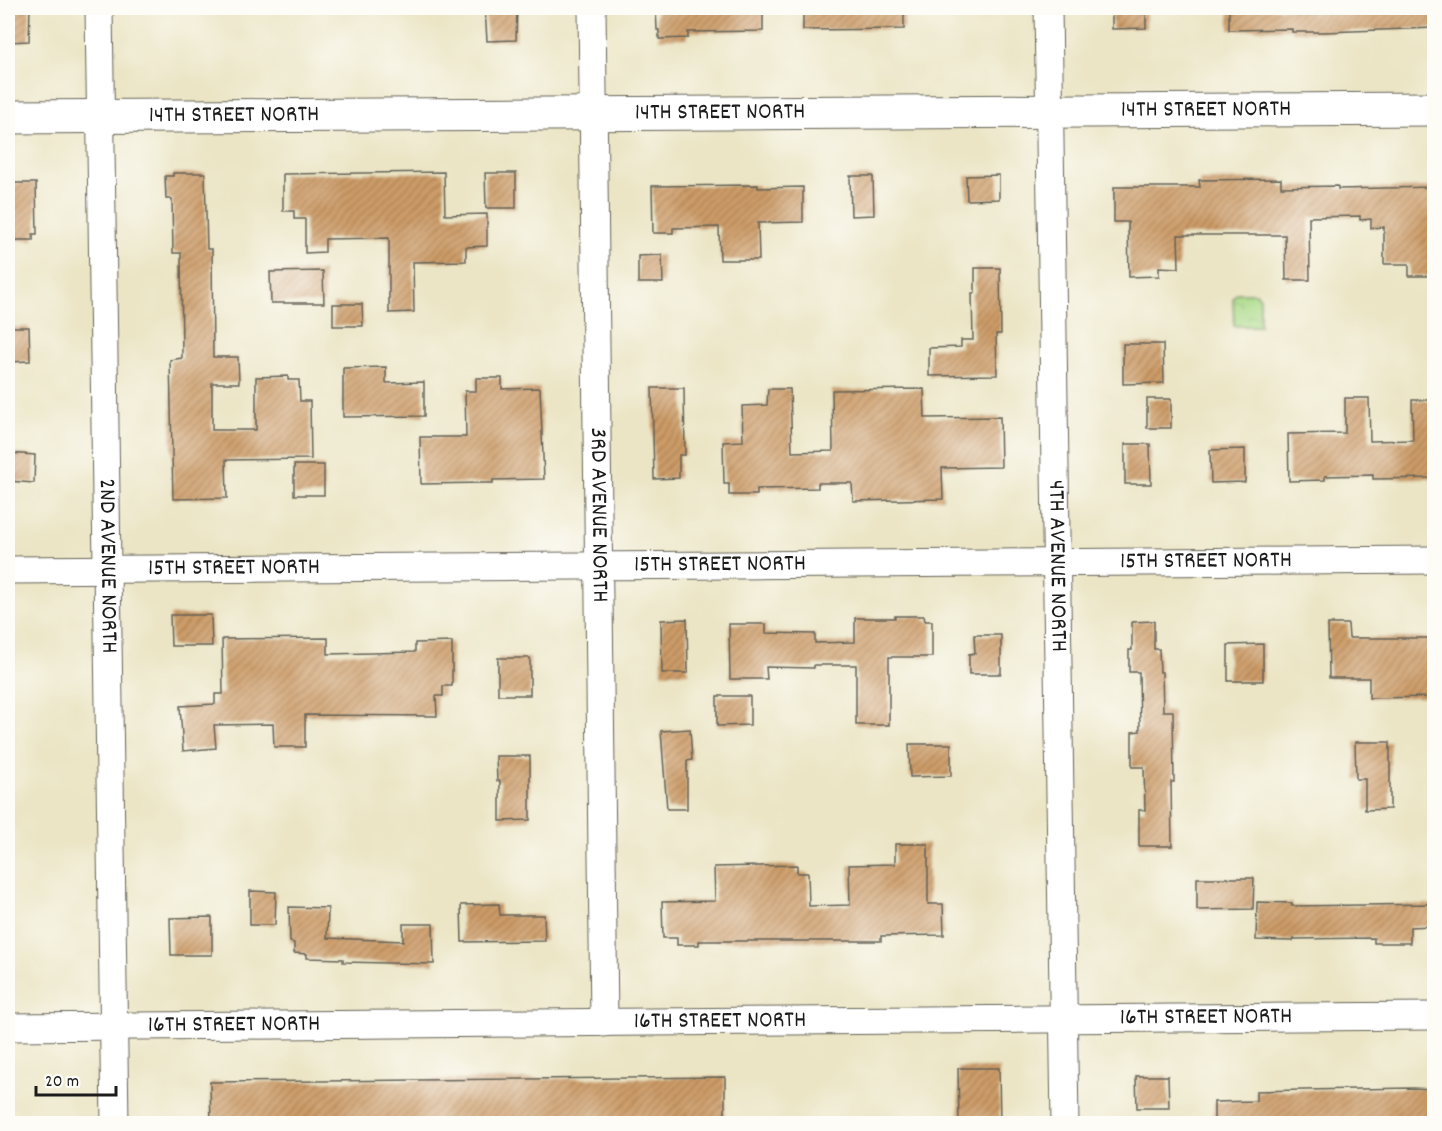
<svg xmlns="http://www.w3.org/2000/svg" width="1442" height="1131" font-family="Dekko,sans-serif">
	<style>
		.park { fill: url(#park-crowns); stroke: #647c52; stroke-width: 1.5 }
		.building { fill: url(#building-hatch) }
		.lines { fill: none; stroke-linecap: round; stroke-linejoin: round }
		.street-casing { stroke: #646257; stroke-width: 29 }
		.secondary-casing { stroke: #646257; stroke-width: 35 }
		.street { stroke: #fff; stroke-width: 27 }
		.secondary { stroke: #fff; stroke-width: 33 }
		.labels { text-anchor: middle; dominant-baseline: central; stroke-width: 4.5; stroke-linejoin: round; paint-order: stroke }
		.street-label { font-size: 24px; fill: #1c1c1c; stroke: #fdfcf7 }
	</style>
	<defs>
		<pattern id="park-crowns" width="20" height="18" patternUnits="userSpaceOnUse" patternTransform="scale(1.5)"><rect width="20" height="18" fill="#acdb89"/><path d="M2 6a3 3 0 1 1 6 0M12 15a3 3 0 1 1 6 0" fill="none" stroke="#93bb76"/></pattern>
		<pattern id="building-hatch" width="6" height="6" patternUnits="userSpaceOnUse" patternTransform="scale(1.5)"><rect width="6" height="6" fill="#cd9c67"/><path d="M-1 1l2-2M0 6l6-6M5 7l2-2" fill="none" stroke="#a67e54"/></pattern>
	</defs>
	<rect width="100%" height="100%" fill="#fdfcf7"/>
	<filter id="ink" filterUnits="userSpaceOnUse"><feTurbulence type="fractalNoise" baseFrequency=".0167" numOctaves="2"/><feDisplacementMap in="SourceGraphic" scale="12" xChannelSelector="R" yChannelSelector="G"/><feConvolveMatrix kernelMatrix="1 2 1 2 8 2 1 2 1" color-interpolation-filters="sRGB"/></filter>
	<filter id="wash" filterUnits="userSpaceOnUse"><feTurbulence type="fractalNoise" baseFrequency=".008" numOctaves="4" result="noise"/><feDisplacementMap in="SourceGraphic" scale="24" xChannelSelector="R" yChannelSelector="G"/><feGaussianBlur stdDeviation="1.35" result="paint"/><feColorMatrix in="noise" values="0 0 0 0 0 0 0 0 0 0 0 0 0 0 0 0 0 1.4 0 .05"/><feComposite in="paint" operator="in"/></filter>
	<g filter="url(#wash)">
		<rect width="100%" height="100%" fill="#ebe5c5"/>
		<!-- park -->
		<path class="park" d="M1237,293H1256L1260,298V326H1234L1233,298Z"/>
		<g id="blocks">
			<!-- building -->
			<g class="building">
				<path d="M8,8H30L29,41L8,42Z"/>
				<path d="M485,8H517L516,40L487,41Z"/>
				<path d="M656,8H763V31L688,32V38L659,39V30H657Z"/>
				<path d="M803,8H904V29L803,30Z"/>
				<path d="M1112,8H1146V28L1112,29Z"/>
				<path d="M1229,8H1434V28L1325,32H1292V29L1229,30Z"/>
				<path d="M444,172L445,215L487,214V246L466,247V261L413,262L414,312L389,313V238L325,239V252L305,253V219H294V211H283V174Z"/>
				<path d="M173,173H205L207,249H212L213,357H238L239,383H212V430H256V377L288,376V380H299L300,401H310L311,459L226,460L227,498L173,499L170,360L182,358L181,253H173L172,199H166L165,176H173Z"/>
				<path d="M485,173H516V208H486Z"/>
				<path d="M999,175V199L967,200L966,176Z"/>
				<path d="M850,176H873L874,215L851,216Z"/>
				<path d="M1281,179V187L1338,186V189L1434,187V276H1409V264H1384V227L1371,228V219L1360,220V216L1309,217L1310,280H1286L1285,235H1178L1179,268L1159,267V276L1129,277L1128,222H1114V187H1200L1199,180Z"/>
				<path d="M11,183H36L37,234H33V240H11Z"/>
				<path d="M758,185V188L803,187V222L758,223L759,260H720L719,227L673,228V233H653L652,186Z"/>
				<path d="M662,255L663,283H638V256Z"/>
				<path d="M975,268H1000L1001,334H996L997,375L929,376V348L961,347V340H973L972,293H975Z"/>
				<path d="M323,271L324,303H271L270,272Z"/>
				<path d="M333,304H362L363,326H333Z"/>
				<path d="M8,327H29L30,361L8,362Z"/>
				<path d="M1123,344H1163L1164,383L1123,384Z"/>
				<path d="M386,367V383L424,382V416L343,417V368Z"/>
				<path d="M476,378H502V389L540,388L544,479L493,480V483H485L421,484L420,437H466L465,391H476Z"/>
				<path d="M652,388H684L685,455H679V478L654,479Z"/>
				<path d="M768,389H790L792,452L833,451L832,390L924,389L925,418L1000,417L1001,467L942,468L943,499L853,501L852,483H818V488L757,489V495H729V484H724L723,442L743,441L742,406L767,405Z"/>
				<path d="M1345,398H1369L1370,441L1413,440L1412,400H1434V478L1373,479V475L1325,476V480L1289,481L1288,434L1345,433Z"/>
				<rect x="1147" y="399" width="24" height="29"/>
				<path d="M1125,444H1150L1151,484H1125Z"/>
				<path d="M1245,449V482L1211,483L1210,450Z"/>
				<path d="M9,453L35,455L34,483L8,481Z"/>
				<rect x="294" y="465" width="30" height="30"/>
				<path d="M170,615H211L212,646H171Z"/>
				<path d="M895,616H924L925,621H932V657H889V725H856V665H814V668L766,667L767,679H730L729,624H766V633L815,634V643L855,642V618H895Z"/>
				<path d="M687,619L688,673H662L661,620Z"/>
				<path d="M1154,621V649H1159L1160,672H1162L1163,711H1173L1174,782H1171L1172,846H1139V810H1145L1144,767H1132V732L1140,731L1139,672H1129V650H1132V622Z"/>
				<path d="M1328,624H1348L1349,638H1434V697L1369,698V678H1329Z"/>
				<path d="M974,635H1001V674H969V654L975,653Z"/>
				<path d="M328,638V654L415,652V643L452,642V686H443V696H436L437,716L305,715V747H274L273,724L214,725L216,748L183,751L180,706L215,704V694H223L222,639Z"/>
				<path d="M1263,644V681H1228V645Z"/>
				<rect x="498" y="658" width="32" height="37"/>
				<path d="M717,696H750V725L717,726Z"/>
				<path d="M690,729L692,760L687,761V809H667L661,731Z"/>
				<path d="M1355,742H1390V809L1365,810V779H1356Z"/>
				<path d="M909,744H951V776L910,777Z"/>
				<path d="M496,756H530V820L500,821V781H497Z"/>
				<path d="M895,844H928V904H943L944,935L881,936V941H699V945H677V938H663L662,902L715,901L714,867L797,865V873H808L809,906L850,905L849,865L895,864Z"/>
				<path d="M1197,878H1254L1253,909L1197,910Z"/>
				<path d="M250,891L276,892L275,925H250Z"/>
				<path d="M1257,902L1292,903V906L1434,904V926L1410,927V943H1374V938L1294,939L1293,941L1256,940Z"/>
				<path d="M499,904L500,915H544L545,941L462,942L461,905Z"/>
				<path d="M289,907L328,908L327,938L403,941V924H433L434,964L343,962V959L307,958V954L294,953V943L290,942Z"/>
				<path d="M212,917V955H171L170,918Z"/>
				<path d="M958,1068H999L1000,1124H959Z"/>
				<path d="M1136,1076H1168L1169,1108H1137Z"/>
				<path d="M725,1077V1124H211L210,1082Z"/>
				<path d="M1412,1088L1434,1089V1121L1256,1123V1121L1214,1122V1102L1256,1101V1091Z"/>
			</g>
		</g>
	</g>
	<g filter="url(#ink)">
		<use href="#blocks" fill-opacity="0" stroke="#646257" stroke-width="1.5"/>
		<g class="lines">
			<!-- street casing -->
			<g class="street-casing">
				<g id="street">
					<path id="s1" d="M99,8L115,1124"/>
					<path id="s2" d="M592,8L604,1023"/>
					<path id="s3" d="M1048,8L1065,1124"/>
					<path id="s4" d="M8,570L1434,560"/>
					<path id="s5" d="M8,1027L1434,1016"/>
				</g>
			</g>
			<!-- secondary casing -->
			<g class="secondary-casing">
				<g id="secondary">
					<path id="s6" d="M8,117L1434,109"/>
				</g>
			</g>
			<!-- street -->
			<use href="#street" class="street"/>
			<!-- secondary -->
			<use href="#secondary" class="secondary"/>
		</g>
	</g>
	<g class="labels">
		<!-- street labels -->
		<g class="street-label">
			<text stroke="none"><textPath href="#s6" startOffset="1198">14TH STREET NORTH</textPath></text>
			<text stroke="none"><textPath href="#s6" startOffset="712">14TH STREET NORTH</textPath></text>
			<text stroke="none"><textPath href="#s6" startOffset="226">14TH STREET NORTH</textPath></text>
			<text stroke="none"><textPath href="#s2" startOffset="507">3RD AVENUE NORTH</textPath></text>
			<text stroke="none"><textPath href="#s4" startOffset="1198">15TH STREET NORTH</textPath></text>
			<text stroke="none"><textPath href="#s4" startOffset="712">15TH STREET NORTH</textPath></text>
			<text stroke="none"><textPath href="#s1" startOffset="558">2ND AVENUE NORTH</textPath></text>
			<text stroke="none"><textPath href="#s3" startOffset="558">4TH AVENUE NORTH</textPath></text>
			<text stroke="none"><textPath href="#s4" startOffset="226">15TH STREET NORTH</textPath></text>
			<text stroke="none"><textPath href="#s5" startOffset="1198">16TH STREET NORTH</textPath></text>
			<text stroke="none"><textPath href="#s5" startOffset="712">16TH STREET NORTH</textPath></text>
			<text stroke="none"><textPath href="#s5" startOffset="226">16TH STREET NORTH</textPath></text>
		</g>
	</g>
	<!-- margin -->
	<rect width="1442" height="1131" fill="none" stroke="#fdfcf7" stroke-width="30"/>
	<!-- scale -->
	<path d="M36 1086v9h80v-9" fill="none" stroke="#1c1c1c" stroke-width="3"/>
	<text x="45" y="1086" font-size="18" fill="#1c1c1c" stroke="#fdfcf7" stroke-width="4.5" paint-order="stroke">20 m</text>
</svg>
